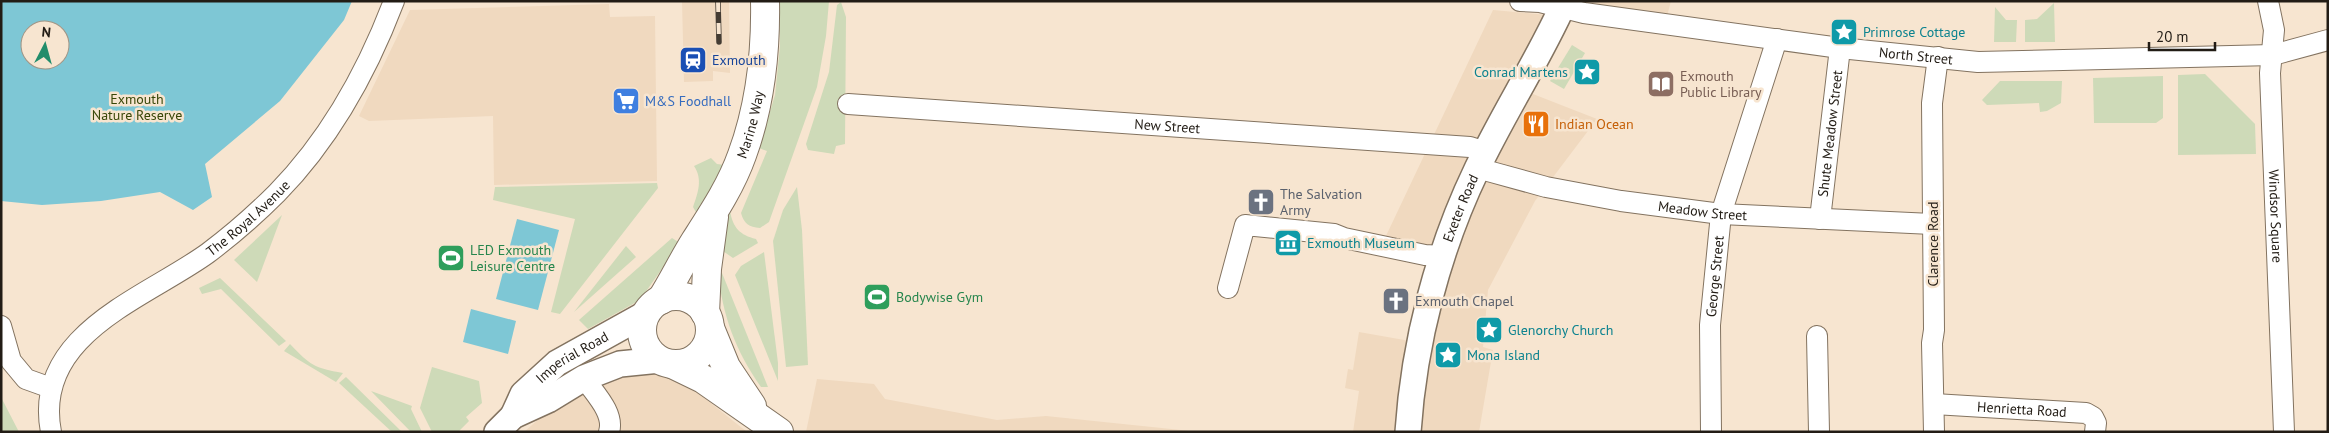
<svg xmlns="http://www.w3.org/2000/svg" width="2329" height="433" font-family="'PT Sans',sans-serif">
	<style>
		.built { fill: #f0d9bf }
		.green { fill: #cedab8 }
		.water { fill: #7ec7d5; fill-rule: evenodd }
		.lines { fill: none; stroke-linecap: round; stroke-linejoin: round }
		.minor-casing { stroke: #837360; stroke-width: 22 }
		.tertiary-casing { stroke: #837360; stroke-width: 28 }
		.secondary-casing { stroke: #837360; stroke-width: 30 }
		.trunk-casing { stroke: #837360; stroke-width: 30 }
		.minor { stroke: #fff; stroke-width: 20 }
		.tertiary { stroke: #fff; stroke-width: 25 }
		.secondary { stroke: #fff; stroke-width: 28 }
		.trunk { stroke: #fff; stroke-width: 28 }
		.rail-casing { stroke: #443c33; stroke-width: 5.5 }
		.rail { stroke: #f7e5d0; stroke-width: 4; stroke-dasharray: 11; stroke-linecap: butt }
		.labels { text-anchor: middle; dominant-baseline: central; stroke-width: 5; stroke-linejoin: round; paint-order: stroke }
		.culture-label { font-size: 14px; fill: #0d838f; stroke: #f7e5d0; text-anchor: start }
		.street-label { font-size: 14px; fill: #221c15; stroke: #f7e5d0 }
		.transit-label { font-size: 14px; fill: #164399; stroke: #f7e5d0; text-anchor: start }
		.education-label { font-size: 14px; fill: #785e54; stroke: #f7e5d0; text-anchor: start }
		.park-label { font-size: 14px; fill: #384708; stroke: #f7e5d0 }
		.shop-label { font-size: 14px; fill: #366cbe; stroke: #f7e5d0; text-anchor: start }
		.food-label { font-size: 14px; fill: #c56008; stroke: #f7e5d0; text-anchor: start }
		.worship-label { font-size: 14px; fill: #5b616d; stroke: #f7e5d0; text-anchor: start }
		.leisure-label { font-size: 14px; fill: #27864d; stroke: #f7e5d0; text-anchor: start }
	</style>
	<rect width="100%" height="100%" fill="#f7e5d0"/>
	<!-- built -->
	<g class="built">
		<path d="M682,1H729L730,73L713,71V81L684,82Z"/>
		<path d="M1581,1H1671L1667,16Z"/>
		<path d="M609,4L610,17L655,16L657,181L494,185L493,116L369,121L359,116L410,10Z"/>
		<path d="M1493,10L1547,15L1510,85L1597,119L1535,201L1488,290L1483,347L1493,350L1479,432H1353L1359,391L1345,388L1348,369L1353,370L1359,332L1410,341L1435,253L1385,238Z"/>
		<path d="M667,371L683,381L747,432H524L556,404L611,374Z"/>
		<path d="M817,379L874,384L885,399L997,420L1046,416L1200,432H806Z"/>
	</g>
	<!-- green -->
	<g class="green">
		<path d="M779,1H829L826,36L817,87L769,222L760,228C749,227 744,224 741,213L767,151L759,148L775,95L780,46Z"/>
		<path d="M841,2L846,17L845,144L836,146L834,154L808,150L806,144L829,72L837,5Z"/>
		<path d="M2054,3L2055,42H2025V20L2037,19Z"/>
		<path d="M1995,7L2006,20H2017L2016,42H1994Z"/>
		<path d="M1572,45L1585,53L1564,89L1550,81Z"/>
		<path d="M2205,74L2255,124L2256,154L2178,155V75Z"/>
		<path d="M2163,76V118L2156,123H2094L2093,78Z"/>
		<path d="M2000,81H2062L2061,103L2047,111L2040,112L2039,103L1987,105L1982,100Z"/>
		<path d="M711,158L717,164L725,165L697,214L693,207C698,193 703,179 694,166Z"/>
		<path d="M657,183L658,188L560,314L551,312L575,219L493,200L495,187Z"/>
		<path d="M797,187L802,230L808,365L786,367L773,241L783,210Z"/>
		<path d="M730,211C733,228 740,235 756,239L758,243L733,258L720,249L726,221Z"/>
		<path d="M282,215L257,282L234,260Z"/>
		<path d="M672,238L680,243L640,300L588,329L579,320Z"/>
		<path d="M626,246L636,257L574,312Z"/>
		<path d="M764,252L778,363V381L735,275L741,266Z"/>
		<path d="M718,271L722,273L768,387H761C736,352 722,315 718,271Z"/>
		<path d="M220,278L286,341L279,346L221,289L202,294L199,288Z"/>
		<path d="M290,344C310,365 314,368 343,373L336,382L284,351Z"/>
		<path d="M432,367L479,381L482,403L466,417L469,421L458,432H432L420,408Z"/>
		<path d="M346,377L402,432H392L339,383Z"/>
		<path d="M371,391L412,406L411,409L422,432H411Z"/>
		<path d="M1,396L2,399L19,432H1Z"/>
	</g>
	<!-- water -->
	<g class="water">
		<path d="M1,1H352L344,20L280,101L205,164L212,197L193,210L160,192L101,201L42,205L1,201ZM30,30H60V60H30Z"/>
		<path d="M517,219L559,230L538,310L496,299Z"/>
		<path d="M471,309L516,321L508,354L463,342Z"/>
	</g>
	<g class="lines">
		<!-- minor casing -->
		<g class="minor-casing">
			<g id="minor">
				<path id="s1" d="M1520,1L1540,2L1584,13L1840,48L1978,62L2273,55L2328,40"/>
				<path id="s2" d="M2268,1L2274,30L2270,73L2284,432"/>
				<path id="s3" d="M848,104L1470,147L1486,152"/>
				<path id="s4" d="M1477,168L1546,187L1621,201L1721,214L1932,224"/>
				<path id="s5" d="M1820,219L1840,48"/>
				<path d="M1228,288L1245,225L1334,234L1344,238L1425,255L1442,256"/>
				<path d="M1,326L11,361L26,379L51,388"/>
				<path d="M1817,336L1819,432"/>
				<path d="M584,378C594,393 615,413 609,432"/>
				<path id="s6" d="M1934,404L2086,413L2093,417L2096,423L2095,432"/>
				<path id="s7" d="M51,432C32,334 146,298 208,253C232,235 256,214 277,193C330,139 367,72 394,1"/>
				<path id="s8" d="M1711,432L1710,325L1721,214L1777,39"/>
				<path d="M1934,432L1932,343L1934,330L1932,103L1938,57"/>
			</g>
		</g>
		<!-- tertiary casing -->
		<g class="tertiary-casing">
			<g id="tertiary">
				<path id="s9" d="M513,416L523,394L557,363L647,313"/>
				<path d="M497,432L513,416L548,400L584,378L620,364L660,360"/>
				<path id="s10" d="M1408,432C1414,342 1438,250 1477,169C1504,112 1539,59 1565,1"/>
			</g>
		</g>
		<!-- secondary casing -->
		<g class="secondary-casing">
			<g id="secondary">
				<path d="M710,328L726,367L752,406"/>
				<path d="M672,364L703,379L779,432"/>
			</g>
		</g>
		<!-- trunk casing -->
		<g class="trunk-casing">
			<g id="trunk">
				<circle cx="676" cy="330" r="34"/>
				<path id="s11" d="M661,300C673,281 683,260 695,241C713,213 731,186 742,155C760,106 766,53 765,1"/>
				<path d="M705,313L707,269L714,217"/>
			</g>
		</g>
		<!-- minor -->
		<use href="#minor" class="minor"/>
		<!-- tertiary -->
		<use href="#tertiary" class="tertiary"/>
		<!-- secondary -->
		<use href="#secondary" class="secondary"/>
		<!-- trunk -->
		<use href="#trunk" class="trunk"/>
		<!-- rail casing -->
		<g class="rail-casing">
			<path id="rail" d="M718,1L719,42"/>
		</g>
		<!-- rail -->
		<use href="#rail" class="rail"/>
	</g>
	<!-- icons -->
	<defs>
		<g id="sight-square" transform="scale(1.4375)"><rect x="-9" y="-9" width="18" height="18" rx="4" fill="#0f9aa8" stroke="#f7e5d0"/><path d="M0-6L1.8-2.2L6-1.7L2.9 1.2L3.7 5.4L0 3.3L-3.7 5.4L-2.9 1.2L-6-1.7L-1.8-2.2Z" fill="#fff"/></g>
		<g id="station-square" transform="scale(1.4375)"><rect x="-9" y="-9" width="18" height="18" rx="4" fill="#1a4fb4" stroke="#f7e5d0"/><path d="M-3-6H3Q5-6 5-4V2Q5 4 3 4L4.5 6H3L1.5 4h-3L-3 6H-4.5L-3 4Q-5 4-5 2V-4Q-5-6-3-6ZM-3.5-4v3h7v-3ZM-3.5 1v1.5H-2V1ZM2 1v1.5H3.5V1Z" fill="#fff"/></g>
		<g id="library-square" transform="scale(1.4375)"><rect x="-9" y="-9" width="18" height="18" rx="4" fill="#8d6e63" stroke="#f7e5d0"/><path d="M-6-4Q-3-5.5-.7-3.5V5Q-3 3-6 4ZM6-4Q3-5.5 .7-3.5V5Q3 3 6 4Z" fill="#fff"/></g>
		<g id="supermarket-square" transform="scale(1.4375)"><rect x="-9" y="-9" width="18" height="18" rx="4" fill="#3f7fe0" stroke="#f7e5d0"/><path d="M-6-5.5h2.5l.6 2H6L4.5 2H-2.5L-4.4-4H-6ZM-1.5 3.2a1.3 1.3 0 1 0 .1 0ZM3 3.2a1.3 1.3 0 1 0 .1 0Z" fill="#fff"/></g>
		<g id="restaurant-square" transform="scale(1.4375)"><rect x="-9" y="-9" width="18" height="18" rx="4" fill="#e8710a" stroke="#f7e5d0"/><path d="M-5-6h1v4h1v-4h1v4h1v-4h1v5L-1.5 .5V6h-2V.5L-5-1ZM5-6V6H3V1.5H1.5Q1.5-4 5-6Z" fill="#fff"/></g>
		<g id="church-square" transform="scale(1.4375)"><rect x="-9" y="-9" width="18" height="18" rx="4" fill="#6b7280" stroke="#f7e5d0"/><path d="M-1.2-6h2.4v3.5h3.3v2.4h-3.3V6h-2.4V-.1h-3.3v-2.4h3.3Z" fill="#fff"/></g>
		<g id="museum-square" transform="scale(1.4375)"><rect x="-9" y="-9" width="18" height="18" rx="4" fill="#0f9aa8" stroke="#f7e5d0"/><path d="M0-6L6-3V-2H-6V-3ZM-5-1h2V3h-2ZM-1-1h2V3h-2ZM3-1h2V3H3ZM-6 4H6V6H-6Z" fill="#fff"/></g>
		<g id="stadium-square" transform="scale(1.4375)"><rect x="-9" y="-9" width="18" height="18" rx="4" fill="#2e9e5b" stroke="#f7e5d0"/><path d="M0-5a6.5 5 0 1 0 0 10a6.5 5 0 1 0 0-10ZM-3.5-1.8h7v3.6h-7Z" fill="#fff"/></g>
	</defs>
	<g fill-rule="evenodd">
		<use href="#sight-square" x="1844" y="32"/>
		<use href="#station-square" x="693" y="60"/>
		<use href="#sight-square" x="1587" y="72"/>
		<use href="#library-square" x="1661" y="84"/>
		<use href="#supermarket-square" x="626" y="101"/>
		<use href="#restaurant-square" x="1536" y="124"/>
		<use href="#church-square" x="1261" y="202"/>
		<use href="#museum-square" x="1288" y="243"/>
		<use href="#stadium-square" x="451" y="258"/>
		<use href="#stadium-square" x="877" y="297"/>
		<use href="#church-square" x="1396" y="301"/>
		<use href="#sight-square" x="1489" y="330"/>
		<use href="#sight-square" x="1448" y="355"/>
	</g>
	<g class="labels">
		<!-- culture labels -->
		<g class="culture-label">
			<text x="1863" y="32">Primrose Cottage</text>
			<text x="1568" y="72" text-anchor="end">Conrad Martens</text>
			<text x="1307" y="243">Exmouth Museum</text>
			<text x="1508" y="330">Glenorchy Church</text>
			<text x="1467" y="355">Mona Island</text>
		</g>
		<!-- street labels -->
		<g class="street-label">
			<text stroke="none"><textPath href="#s1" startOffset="400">North Street</textPath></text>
			<text stroke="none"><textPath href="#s11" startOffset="198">Marine Way</textPath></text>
			<text stroke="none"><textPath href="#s3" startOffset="320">New Street</textPath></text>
			<text stroke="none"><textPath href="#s5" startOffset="86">Shute Meadow Street</textPath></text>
			<text stroke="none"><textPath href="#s10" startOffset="231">Exeter Road</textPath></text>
			<text stroke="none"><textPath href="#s4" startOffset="230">Meadow Street</textPath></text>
			<text stroke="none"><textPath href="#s2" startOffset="216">Windsor Square</textPath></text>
			<text stroke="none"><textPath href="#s7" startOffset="309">The Royal Avenue</textPath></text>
			<text transform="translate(1933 244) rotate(-90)">Clarence Road</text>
			<text stroke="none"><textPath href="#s8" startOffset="156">George Street</textPath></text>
			<text stroke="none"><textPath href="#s9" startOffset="86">Imperial Road</textPath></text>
			<text stroke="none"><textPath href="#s6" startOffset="88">Henrietta Road</textPath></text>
		</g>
		<!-- transit labels -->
		<g class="transit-label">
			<text x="712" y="60">Exmouth</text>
		</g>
		<!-- education labels -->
		<g class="education-label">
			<text x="1680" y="76">Exmouth<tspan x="1680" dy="16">Public Library</tspan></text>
		</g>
		<!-- park labels -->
		<g class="park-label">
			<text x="137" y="99">Exmouth<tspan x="137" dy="16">Nature Reserve</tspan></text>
		</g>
		<!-- shop labels -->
		<g class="shop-label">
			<text x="645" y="101">M&amp;S Foodhall</text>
		</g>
		<!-- food labels -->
		<g class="food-label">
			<text x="1555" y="124">Indian Ocean</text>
		</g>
		<!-- worship labels -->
		<g class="worship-label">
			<text x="1280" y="194">The Salvation<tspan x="1280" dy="16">Army</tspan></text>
			<text x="1415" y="301">Exmouth Chapel</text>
		</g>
		<!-- leisure labels -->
		<g class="leisure-label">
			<text x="470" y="250">LED Exmouth<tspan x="470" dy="16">Leisure Centre</tspan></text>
			<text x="896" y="297">Bodywise Gym</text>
		</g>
	</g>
	<!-- border -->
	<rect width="2329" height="433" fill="none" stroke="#221c15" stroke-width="5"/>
	<!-- north arrow -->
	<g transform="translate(45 45) rotate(6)"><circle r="24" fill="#f7e5d0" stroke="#a29585"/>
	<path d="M0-4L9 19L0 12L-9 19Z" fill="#228d6b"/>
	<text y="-8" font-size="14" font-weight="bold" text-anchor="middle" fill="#221c15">N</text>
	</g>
	<!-- scale -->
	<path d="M2149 42v8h66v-8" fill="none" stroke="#221c15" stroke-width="2.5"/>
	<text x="2156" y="42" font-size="15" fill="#221c15" stroke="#f7e5d0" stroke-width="4" paint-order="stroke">20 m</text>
</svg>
